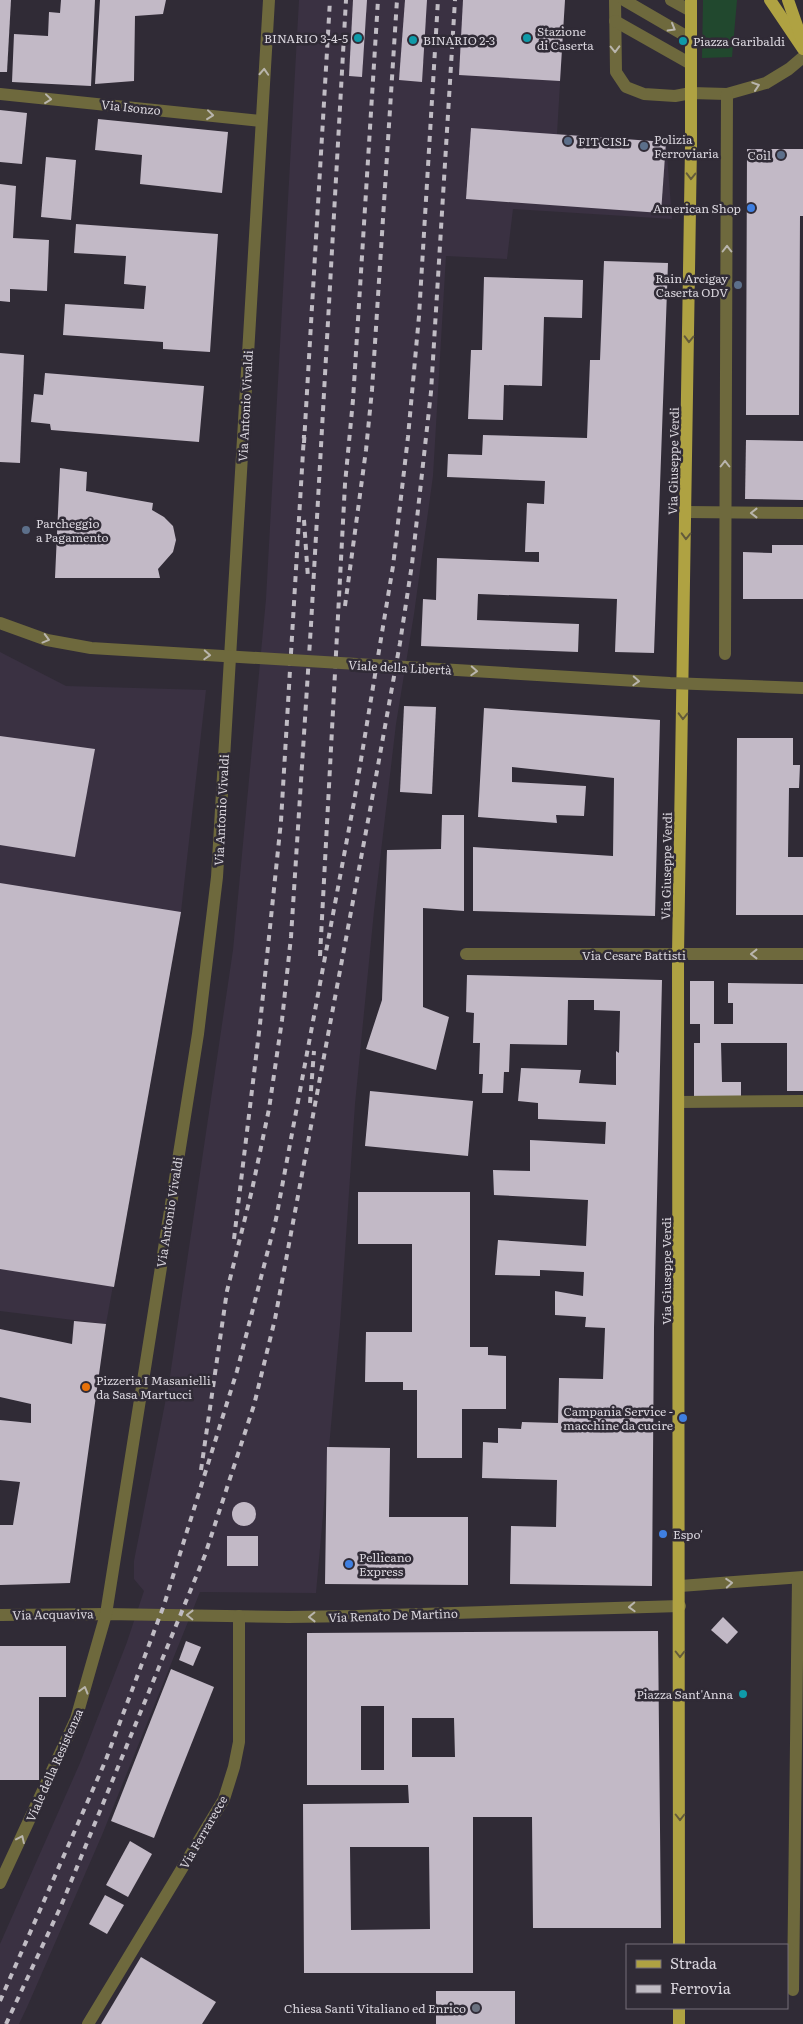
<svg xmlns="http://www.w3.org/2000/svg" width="803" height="2024" font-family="Literata,serif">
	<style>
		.built { fill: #3a3142 }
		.green { fill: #21482e }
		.building { fill: #c2b9c6; fill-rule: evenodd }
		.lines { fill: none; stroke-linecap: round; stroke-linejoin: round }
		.minor { stroke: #6e693d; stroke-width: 12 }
		.major { stroke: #afa242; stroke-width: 12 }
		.rail { stroke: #c0bcc4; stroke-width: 4; stroke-dasharray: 6 6; stroke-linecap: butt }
		.minor-bridge { stroke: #6e693d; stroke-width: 12 }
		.oneway { stroke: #b9b5ad }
		.oneway2 { stroke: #635b3b }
		.culture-dot { fill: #0f9aa8; stroke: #302b36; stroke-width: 2 }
		.service-dot { fill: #5c6f8a; stroke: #302b36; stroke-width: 2 }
		.shop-dot { fill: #3f7fe0; stroke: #302b36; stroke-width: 2 }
		.food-dot { fill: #e8710a; stroke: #302b36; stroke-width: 2 }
		.worship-dot { fill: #6b7280; stroke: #302b36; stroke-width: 2 }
		.labels { text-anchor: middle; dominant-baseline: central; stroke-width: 5; stroke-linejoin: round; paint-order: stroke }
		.poi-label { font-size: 12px; fill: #d9d5dd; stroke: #302b36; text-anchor: start }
		.street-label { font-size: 12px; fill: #d9d5dd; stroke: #302b36 }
	</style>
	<rect width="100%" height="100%" fill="#302b36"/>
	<!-- built -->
	<g class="built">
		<path d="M299,0H565L557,134L666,142L672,219L513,209L507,259L446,256L433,476L414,614L396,724L374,911L355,1104L340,1325L316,1593L200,1592L102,1835L28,2005L19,2024H0V1944L80,1763L127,1642L144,1591L134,1579V1561L169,1383L233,950L266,599Z"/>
		<path d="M0,652L66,686L206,690L181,912L106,1324L0,1311Z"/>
	</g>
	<!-- green -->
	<path class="green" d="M703,0H737L732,57L702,58Z"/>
	<!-- building -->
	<g class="building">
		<path d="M0,0H11L7,72H0Z"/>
		<path d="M61,0H95L91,86L12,82L14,34L48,36L49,12L60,13Z"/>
		<path d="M100,0H166L163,14L135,16L134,81L95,84Z"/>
		<path d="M353,0H367L362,77L349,76Z"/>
		<path d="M405,0H427L422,82L399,80Z"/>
		<path d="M463,0H565L560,81L459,75Z"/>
		<path d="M0,110L27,113L22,164L0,162Z"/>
		<path d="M98,119L228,132L222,193L140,184L142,155L95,150Z"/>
		<path d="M471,128L666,142L661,213L466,199Z"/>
		<path d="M747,149H803V216H800L799,415H746Z"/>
		<path d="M46,157L76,160L71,220L41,217Z"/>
		<path d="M0,184L16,186L13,238L49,240L47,291L10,289V302L0,301Z"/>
		<path d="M76,224L218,234L210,352L163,349V342L63,335L65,304L144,309L146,286L124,284L126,256L74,253Z"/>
		<path d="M604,261L668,263L654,653L615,652L617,599L478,594L477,620L579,624L578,652L421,646L423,599L436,600L437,558L539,562V552H525L527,503L544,504L545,481L447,477L448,454L482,455L483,435L587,438L590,360H600Z"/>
		<path d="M484,277L583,280L582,318L544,317L542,386L504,385L503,420L468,419L471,350H482Z"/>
		<path d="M0,353L24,355L20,463L0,462Z"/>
		<path d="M45,373L204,386L199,442L51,430L50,424L31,422L34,394L43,395Z"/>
		<path d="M746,440L803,441V500L745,499Z"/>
		<path d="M60,468L87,472L86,491L153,503L152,510L164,517L173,526L176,540L173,552L158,569L160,578H55Z"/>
		<path d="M772,545H803V599H743V552L772,553Z"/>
		<path d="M404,706L436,707L432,794L400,792Z"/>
		<path d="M484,708L660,720L655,916L473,911V847L613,856L614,778L512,767V782L586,786L584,816L556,815L557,823L478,817Z"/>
		<path d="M0,736L95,749L75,857L0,845Z"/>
		<path d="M737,738H793V765H800L799,788H789L788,857H803V915H736Z"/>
		<path d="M442,815H464V911L423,908V1007L449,1017L436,1070L366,1049L382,1000L387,850L441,849Z"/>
		<path d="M0,883L181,912L114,1287L0,1269Z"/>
		<path d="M467,975L662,980L654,1328L652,1586L510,1584L511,1526L556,1527L557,1480L482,1478L483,1442L498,1443V1428L521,1429L522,1422L558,1423L559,1378L603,1379L605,1328L585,1327L586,1317L555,1315V1291L583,1296L584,1272L540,1270V1276L495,1275L498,1240L586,1246L588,1200L494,1195L493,1170L530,1171V1140L605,1144L606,1122L538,1119V1103L518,1101L521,1068L581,1070L579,1083L616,1085V1051L619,1053L620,1011L594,1010V1000H568L567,1045L510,1044L509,1072H504L503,1093H482L483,1074H479L480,1043H473L474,1013L466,1012Z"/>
		<path d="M690,981H714V1024H733V1003H728V983L803,984V1091H787V1043H721L722,1082H741V1098H694V1043H700V1024H690Z"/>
		<path d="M370,1091L473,1101L468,1156L365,1146Z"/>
		<path d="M358,1192H470V1347H488V1355L506,1356V1409H462V1458H417V1390H403V1382H365L366,1332H412V1244H358Z"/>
		<path d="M74,1321L106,1324L70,1583L0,1585V1525H13L20,1482L0,1480V1420L31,1423V1404L0,1397V1329L72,1344Z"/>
		<path d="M327,1447L390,1448L389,1517H468V1585L325,1584Z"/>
		<circle cx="244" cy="1514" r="12"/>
		<rect x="227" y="1536" width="31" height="30"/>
		<path d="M723,1617L738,1632L727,1644L711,1630Z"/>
		<path d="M658,1631L661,1928H533L532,1817H473V1973H304L303,1804L409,1803L408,1785H307V1633ZM361,1706H384V1770H361ZM412,1718H454L455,1757H412ZM350,1847H429L430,1929L351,1930Z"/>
		<path d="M186,1641L201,1647L193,1666L179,1660Z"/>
		<path d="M0,1646H66V1697H39V1780H0Z"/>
		<path d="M171,1669L214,1687L154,1838L111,1821Z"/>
		<path d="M130,1841L152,1854L128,1897L106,1885Z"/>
		<path d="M105,1895L124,1905L107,1934L89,1924Z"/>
		<path d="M141,1957L216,2002L202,2024H101Z"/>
		<rect x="436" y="1991" width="79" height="33"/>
	</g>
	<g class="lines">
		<!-- minor -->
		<g class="minor">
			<path d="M615,0L616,72L626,87L644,94L675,96L691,93L727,94L766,83L789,69L803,57"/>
			<path d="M624,0L691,39"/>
			<path d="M671,0L691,11"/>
			<path d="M615,21L691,64"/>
			<path d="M0,94L261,121"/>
			<path d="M686,512L803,513"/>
			<path d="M725,654L727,94"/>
			<path d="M466,954H803"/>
			<path d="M679,1102L803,1101"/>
			<path d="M680,1586L803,1577"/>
			<path d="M0,1615L106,1614L288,1617L357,1616L680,1606"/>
			<path d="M0,1883L76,1719L106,1614L198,1034L217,877L269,0"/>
			<path d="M793,1990L798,1578"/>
			<path d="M88,2024L224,1799L234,1767L239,1742V1616"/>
		</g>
		<!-- major -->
		<g class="major">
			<path d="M770,0L803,49"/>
			<path d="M788,0L802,40"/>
			<path d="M679,1945L678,955L691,146V0"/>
			<path d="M679,2024V2008"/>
		</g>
		<!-- rail -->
		<g class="rail">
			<path d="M304,443L330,0"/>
			<path d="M304,520L308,578"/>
			<path d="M345,606L366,450L372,390L397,0"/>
			<path d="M320,956L345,484L353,400L378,0"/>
			<path d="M310,1103L314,1051"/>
			<path d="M234,1239L260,1024L281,821L304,435"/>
			<path d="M201,1470L227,1291L252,1190L269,1109L282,1020L291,937L311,625L346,0"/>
			<path d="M0,2001L105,1762L164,1605L237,1371L276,1219L354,802L393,566L408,437L419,316L438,0"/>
			<path d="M6,2024L61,1906L205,1555L254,1405L275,1319L370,810L400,643L412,564L431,392L455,0"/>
		</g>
		<!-- minor-bridge -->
		<path class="minor-bridge" d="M0,623L47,640L91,648L670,683L803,688"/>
	</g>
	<!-- one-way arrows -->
	<defs><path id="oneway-chevron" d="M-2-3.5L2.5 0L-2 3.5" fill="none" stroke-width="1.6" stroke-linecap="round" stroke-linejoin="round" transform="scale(1.25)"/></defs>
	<g class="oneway">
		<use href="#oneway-chevron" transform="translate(672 28) rotate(30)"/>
		<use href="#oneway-chevron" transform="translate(615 49) rotate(89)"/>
		<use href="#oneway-chevron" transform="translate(264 72) rotate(-87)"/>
		<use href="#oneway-chevron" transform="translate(756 86) rotate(-18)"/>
		<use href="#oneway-chevron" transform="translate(48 99) rotate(6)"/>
		<use href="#oneway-chevron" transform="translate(210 115) rotate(6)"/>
		<use href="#oneway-chevron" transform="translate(727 249) rotate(-90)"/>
		<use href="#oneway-chevron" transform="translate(725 464) rotate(-90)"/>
		<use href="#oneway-chevron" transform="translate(754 513) rotate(-180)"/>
		<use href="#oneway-chevron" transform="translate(46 639) rotate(15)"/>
		<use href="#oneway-chevron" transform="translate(207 655) rotate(3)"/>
		<use href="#oneway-chevron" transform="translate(474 671) rotate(3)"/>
		<use href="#oneway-chevron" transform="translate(636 681) rotate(3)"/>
		<use href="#oneway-chevron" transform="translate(754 954) rotate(180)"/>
		<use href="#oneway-chevron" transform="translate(729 1583) rotate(-4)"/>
		<use href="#oneway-chevron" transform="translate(632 1607) rotate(178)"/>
		<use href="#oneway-chevron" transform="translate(190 1615) rotate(-179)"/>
		<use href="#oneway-chevron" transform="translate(312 1617) rotate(179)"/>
		<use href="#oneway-chevron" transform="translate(84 1690) rotate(-74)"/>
		<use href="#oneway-chevron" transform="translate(21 1839) rotate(-65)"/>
	</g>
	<g class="oneway2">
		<use href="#oneway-chevron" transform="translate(691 176) rotate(91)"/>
		<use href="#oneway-chevron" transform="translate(689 339) rotate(91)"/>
		<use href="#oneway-chevron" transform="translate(686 536) rotate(91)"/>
		<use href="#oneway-chevron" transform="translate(683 716) rotate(91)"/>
		<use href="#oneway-chevron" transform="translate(680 1654) rotate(90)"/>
		<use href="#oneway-chevron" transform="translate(680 1817) rotate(90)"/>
	</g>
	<!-- markers -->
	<g class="culture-dot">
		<circle cx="358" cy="38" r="5"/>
		<circle cx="527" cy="38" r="5"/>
		<circle cx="413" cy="40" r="5"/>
		<circle cx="683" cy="41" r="5"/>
		<circle cx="743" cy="1694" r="5"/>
	</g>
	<g class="service-dot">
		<circle cx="568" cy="141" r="5"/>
		<circle cx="644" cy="146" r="5"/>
		<circle cx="781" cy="155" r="5"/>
		<circle cx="738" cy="285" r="5"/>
		<circle cx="26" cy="530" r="5"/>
	</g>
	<g class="shop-dot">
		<circle cx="751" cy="208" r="5"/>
		<circle cx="683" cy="1418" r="5"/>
		<circle cx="663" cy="1534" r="5"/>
		<circle cx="349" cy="1564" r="5"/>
	</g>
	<circle class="food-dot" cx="86" cy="1387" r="5"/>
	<circle class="worship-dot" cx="476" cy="2008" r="5"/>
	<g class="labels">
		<!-- poi labels -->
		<g class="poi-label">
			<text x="537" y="31">Stazione<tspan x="537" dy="14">di Caserta</tspan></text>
			<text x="348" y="38" text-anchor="end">BINARIO 3-4-5</text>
			<text x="423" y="40">BINARIO 2-3</text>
			<text x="693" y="41">Piazza Garibaldi</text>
			<text x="654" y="139">Polizia<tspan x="654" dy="14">Ferroviaria</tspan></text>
			<text x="578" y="141">FIT CISL</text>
			<text x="771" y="155" text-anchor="end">Coil</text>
			<text x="741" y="208" text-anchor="end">American Shop</text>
			<text x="728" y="278" text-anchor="end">Rain Arcigay<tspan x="728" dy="14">Caserta ODV</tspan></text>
			<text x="36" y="523">Parcheggio<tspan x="36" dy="14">a Pagamento</tspan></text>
			<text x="96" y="1380">Pizzeria I Masanielli<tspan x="96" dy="14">da Sasa Martucci</tspan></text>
			<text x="673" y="1411" text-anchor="end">Campania Service -<tspan x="673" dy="14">macchine da cucire</tspan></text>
			<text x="673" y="1534">Espo'</text>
			<text x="359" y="1557">Pellicano<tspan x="359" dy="14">Express</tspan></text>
			<text x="733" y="1694" text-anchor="end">Piazza Sant'Anna</text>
			<text x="466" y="2008" text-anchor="end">Chiesa Santi Vitaliano ed Enrico</text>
		</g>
		<!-- street labels -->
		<g class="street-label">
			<text transform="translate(131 107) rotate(6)">Via Isonzo</text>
			<text transform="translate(245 406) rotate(-87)">Via Antonio Vivaldi</text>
			<text transform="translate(673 461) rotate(-89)">Via Giuseppe Verdi</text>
			<text transform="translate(400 667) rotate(3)">Viale della Libertà</text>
			<text transform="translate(221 810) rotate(-87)">Via Antonio Vivaldi</text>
			<text transform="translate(666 866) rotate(-89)">Via Giuseppe Verdi</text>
			<text x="634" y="955">Via Cesare Battisti</text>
			<text transform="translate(169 1212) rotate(-81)">Via Antonio Vivaldi</text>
			<text transform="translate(666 1271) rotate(-90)">Via Giuseppe Verdi</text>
			<text transform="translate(53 1614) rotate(-1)">Via Acquaviva</text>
			<text transform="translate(393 1615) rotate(-2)">Via Renato De Martino</text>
			<text transform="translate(54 1765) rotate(-66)">Viale della Resistenza</text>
			<text transform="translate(203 1832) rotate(-60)">Via Ferrarecce</text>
		</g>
	</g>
	<!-- legend -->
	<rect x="626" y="1944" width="162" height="65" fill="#302b36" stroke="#746f79"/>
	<rect x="636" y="1960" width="25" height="8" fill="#afa242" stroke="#746f79"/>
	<text x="670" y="1969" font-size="15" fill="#d9d5dd">Strada</text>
	<rect x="636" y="1985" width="25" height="8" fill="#c0bcc4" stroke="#746f79"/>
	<text x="670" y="1994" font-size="15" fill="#d9d5dd">Ferrovia</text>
</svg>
